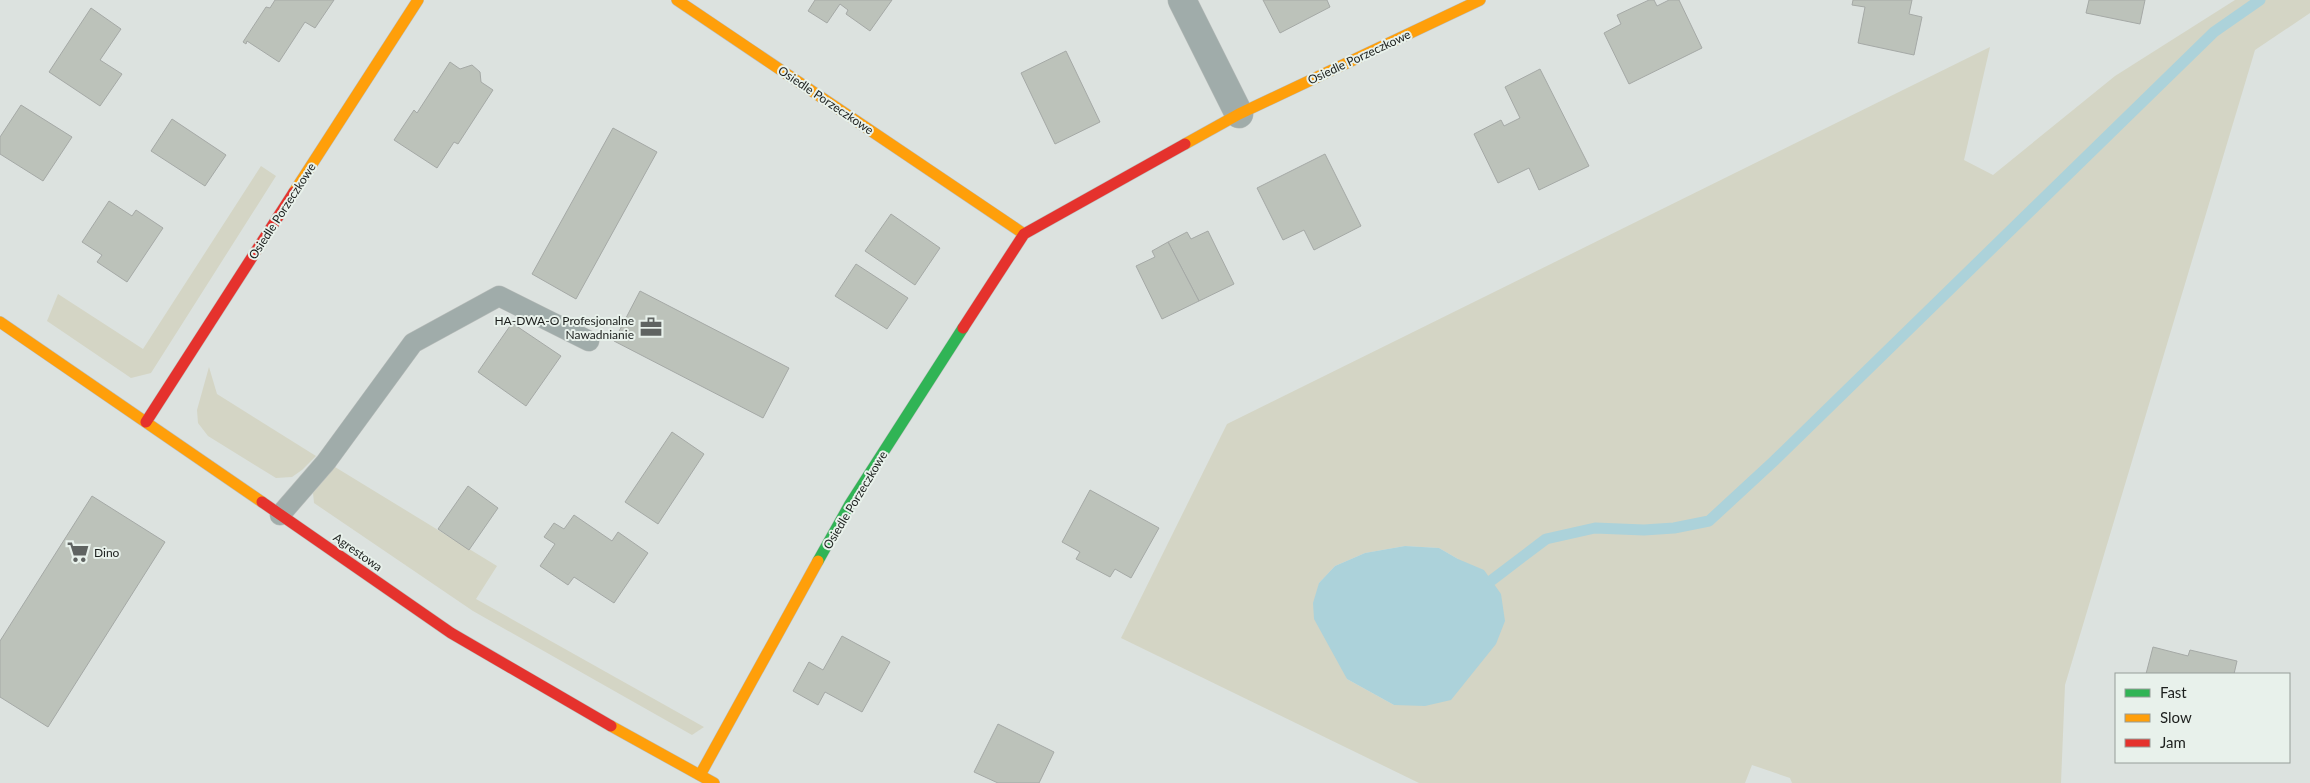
<svg xmlns="http://www.w3.org/2000/svg" width="2310" height="783" font-family="Lato,sans-serif">
	<style>
		.green { fill: #d4d5c5; fill-rule: evenodd }
		.water { fill: #acd2da }
		.lines { fill: none; stroke-linecap: round; stroke-linejoin: round }
		.stream { stroke: #acd2da; stroke-width: 11 }
		.building { fill: #bcc2ba; stroke: #a5a9a6 }
		.lane-casing { stroke: #babebc; stroke-width: 21 }
		.street-casing { stroke: #babebc; stroke-width: 29 }
		.fast-casing { stroke: #babebc; stroke-width: 12 }
		.slow-casing { stroke: #babebc; stroke-width: 12 }
		.jam-casing { stroke: #babebc; stroke-width: 12 }
		.lane { stroke: #a0acaa; stroke-width: 20 }
		.street { stroke: #a0acaa; stroke-width: 28 }
		.fast { stroke: #30b455; stroke-width: 11 }
		.slow { stroke: #ff9f0a; stroke-width: 11 }
		.jam { stroke: #e5322d; stroke-width: 11 }
		.labels { text-anchor: middle; dominant-baseline: central; stroke-width: 4; stroke-linejoin: round; paint-order: stroke }
		.street-label { font-size: 12px; fill: #1c1f1d; stroke: #e8f1eb }
		.poi-label { font-size: 12px; fill: #1c1f1d; stroke: #e8f1eb; text-anchor: end }
	</style>
	<rect width="100%" height="100%" fill="#dce2df"/>
	<!-- green -->
	<g class="green">
		<path d="M2235,0H2310V13L2255,50L2065,685L2061,783H1792L1790,778L1752,765L1745,783H1419L1121,638L1227,424L1990,47L1964,160L1993,175L2115,76ZM1405,546L1439,548L1458,559L1394,705L1347,679L1319,583L1335,566L1365,553Z"/>
		<path d="M261,166L276,176L151,373L131,378L47,321L58,294L143,349Z"/>
		<path d="M209,367L217,394L316,456L302,470L292,477L276,478L208,436L198,423L197,410Z"/>
		<path d="M335,467L497,566L476,599L704,727L692,735L473,611L314,503L313,493Z"/>
	</g>
	<!-- water -->
	<path class="water" d="M1405,546L1439,548L1458,559L1484,570L1501,594L1505,621L1496,644L1451,700L1425,706L1394,705L1347,679L1314,619L1313,603L1319,583L1335,566L1365,553Z"/>
	<g class="lines">
		<!-- stream -->
		<path class="stream" d="M1492,580L1546,539L1595,528L1644,530L1674,528L1709,521L1774,461L2214,32L2260,0"/>
	</g>
	<!-- building -->
	<g class="building">
		<path d="M275,0H334L315,28L305,22L279,62L247,41L246,44L243,42L266,7L270,8Z"/>
		<path d="M815,0H892L870,31L846,14L848,10L840,4L827,23L808,11Z"/>
		<path d="M1263,0H1327L1330,7L1280,33Z"/>
		<path d="M1649,0H1654L1657,6L1669,0H1679L1702,48L1629,84L1604,33L1621,24L1617,15Z"/>
		<path d="M1853,0H1912L1909,14L1922,17L1914,55L1858,43L1865,7L1852,5Z"/>
		<path d="M2089,0H2145L2140,24L2086,13Z"/>
		<path d="M91,8L121,29L100,60L122,74L100,106L49,72Z"/>
		<path d="M1066,51L1100,122L1055,144L1021,73Z"/>
		<path d="M450,62L460,69L472,65L480,72L481,82L493,90L458,144L454,142L437,168L394,140L414,110L417,113Z"/>
		<path d="M1540,69L1589,166L1539,190L1529,168L1498,183L1474,134L1501,120L1504,126L1520,118L1505,87Z"/>
		<path d="M21,105L72,137L43,181L0,154V137Z"/>
		<path d="M172,119L226,155L205,186L151,151Z"/>
		<path d="M613,128L657,152L576,299L532,274Z"/>
		<path d="M1325,154L1361,226L1314,250L1304,230L1283,240L1257,188Z"/>
		<path d="M109,201L132,216L136,210L163,228L127,282L97,262L102,255L82,242Z"/>
		<path d="M891,214L940,248L915,285L865,251Z"/>
		<path d="M1208,231L1234,284L1199,301L1168,242L1187,232L1191,239Z"/>
		<path d="M1168,242L1199,301L1162,319L1136,266L1155,257L1152,251Z"/>
		<path d="M856,264L908,298L887,329L835,296Z"/>
		<path d="M640,291L789,368L763,418L614,341Z"/>
		<path d="M512,323L561,356L526,406L478,372Z"/>
		<path d="M672,432L704,454L658,524L625,502Z"/>
		<path d="M468,486L498,508L469,550L438,529Z"/>
		<path d="M1090,490L1159,528L1131,578L1115,569L1110,577L1076,559L1080,552L1062,542Z"/>
		<path d="M92,496L165,542L48,727L0,697V641Z"/>
		<path d="M574,515L612,541L618,532L648,553L614,603L574,577L568,585L540,566L555,544L544,537L554,523L564,529Z"/>
		<path d="M842,636L890,662L862,712L825,692L818,705L793,691L809,662L823,670Z"/>
		<path d="M2153,647L2188,656L2190,650L2237,661L2234,674H2146Z"/>
		<path d="M998,724L1054,752L1039,783H998L974,772Z"/>
	</g>
	<g class="lines">
		<!-- lane casing -->
		<g class="lane-casing">
			<path id="lane" d="M280,515L326,462L413,343L499,296L589,341"/>
		</g>
		<!-- street casing -->
		<g class="street-casing">
			<path id="street" d="M1182,0L1239,114"/>
		</g>
		<!-- fast casing -->
		<g class="fast-casing">
			<path id="fast" d="M818,561L850,504L963,328"/>
		</g>
		<!-- slow casing -->
		<g class="slow-casing">
			<g id="slow">
				<path d="M677,0L1024,234"/>
				<path d="M1185,144L1239,114L1480,0"/>
				<path d="M294,192L418,0"/>
				<path d="M0,322L262,502"/>
				<path d="M611,726L714,783"/>
				<path d="M700,775L818,561"/>
			</g>
		</g>
		<!-- jam casing -->
		<g class="jam-casing">
			<g id="jam">
				<path d="M963,328L1024,234L1185,144"/>
				<path d="M146,422L294,192"/>
				<path d="M262,502L451,633L611,726"/>
			</g>
		</g>
		<!-- lane -->
		<use href="#lane" class="lane"/>
		<!-- street -->
		<use href="#street" class="street"/>
		<!-- fast -->
		<use href="#fast" class="fast"/>
		<!-- slow -->
		<use href="#slow" class="slow"/>
		<!-- jam -->
		<use href="#jam" class="jam"/>
	</g>
	<!-- icons -->
	<defs>
		<g id="office-bare" transform="scale(1.725)"><path d="M-6-3h4V-5.5h4V-3h4V5H-6ZM-1-4.5V-3h2v-1.5ZM-6 0V1H6V0Z" fill="#5f6361" stroke="#e8f1eb" stroke-width="2.5" paint-order="stroke"/></g>
		<g id="supermarket-bare" transform="scale(1.725)"><path d="M-6-5.5h2.5l.6 2H6L4.5 2H-2.5L-4.4-4H-6ZM-1.5 3.2a1.3 1.3 0 1 0 .1 0ZM3 3.2a1.3 1.3 0 1 0 .1 0Z" fill="#5f6361" stroke="#e8f1eb" stroke-width="2.5" paint-order="stroke"/></g>
	</defs>
	<g fill-rule="evenodd">
		<use href="#office-bare" x="651" y="327"/>
		<use href="#supermarket-bare" x="78" y="552"/>
	</g>
	<g class="labels">
		<!-- street labels -->
		<g class="street-label">
			<text transform="translate(1359 57) rotate(-25)">Osiedle Porzeczkowe</text>
			<text transform="translate(826 100) rotate(34)">Osiedle Porzeczkowe</text>
			<text transform="translate(282 211) rotate(-57)">Osiedle Porzeczkowe</text>
			<text transform="translate(855 500) rotate(-59)">Osiedle Porzeczkowe</text>
			<text transform="translate(358 552) rotate(35)">Agrestowa</text>
		</g>
		<!-- poi labels -->
		<g class="poi-label">
			<text x="634" y="320">HA-DWA-O Profesjonalne<tspan x="634" dy="14">Nawadnianie</tspan></text>
			<text x="94" y="552" text-anchor="start">Dino</text>
		</g>
	</g>
	<!-- legend -->
	<rect x="2115" y="673" width="175" height="90" fill="#e8f1eb" stroke="#969d99"/>
	<rect x="2125" y="689" width="25" height="8" fill="#30b455" stroke="#969d99"/>
	<text x="2160" y="698" font-size="15" fill="#1c1f1d">Fast</text>
	<rect x="2125" y="714" width="25" height="8" fill="#ff9f0a" stroke="#969d99"/>
	<text x="2160" y="723" font-size="15" fill="#1c1f1d">Slow</text>
	<rect x="2125" y="739" width="25" height="8" fill="#e5322d" stroke="#969d99"/>
	<text x="2160" y="748" font-size="15" fill="#1c1f1d">Jam</text>
</svg>
